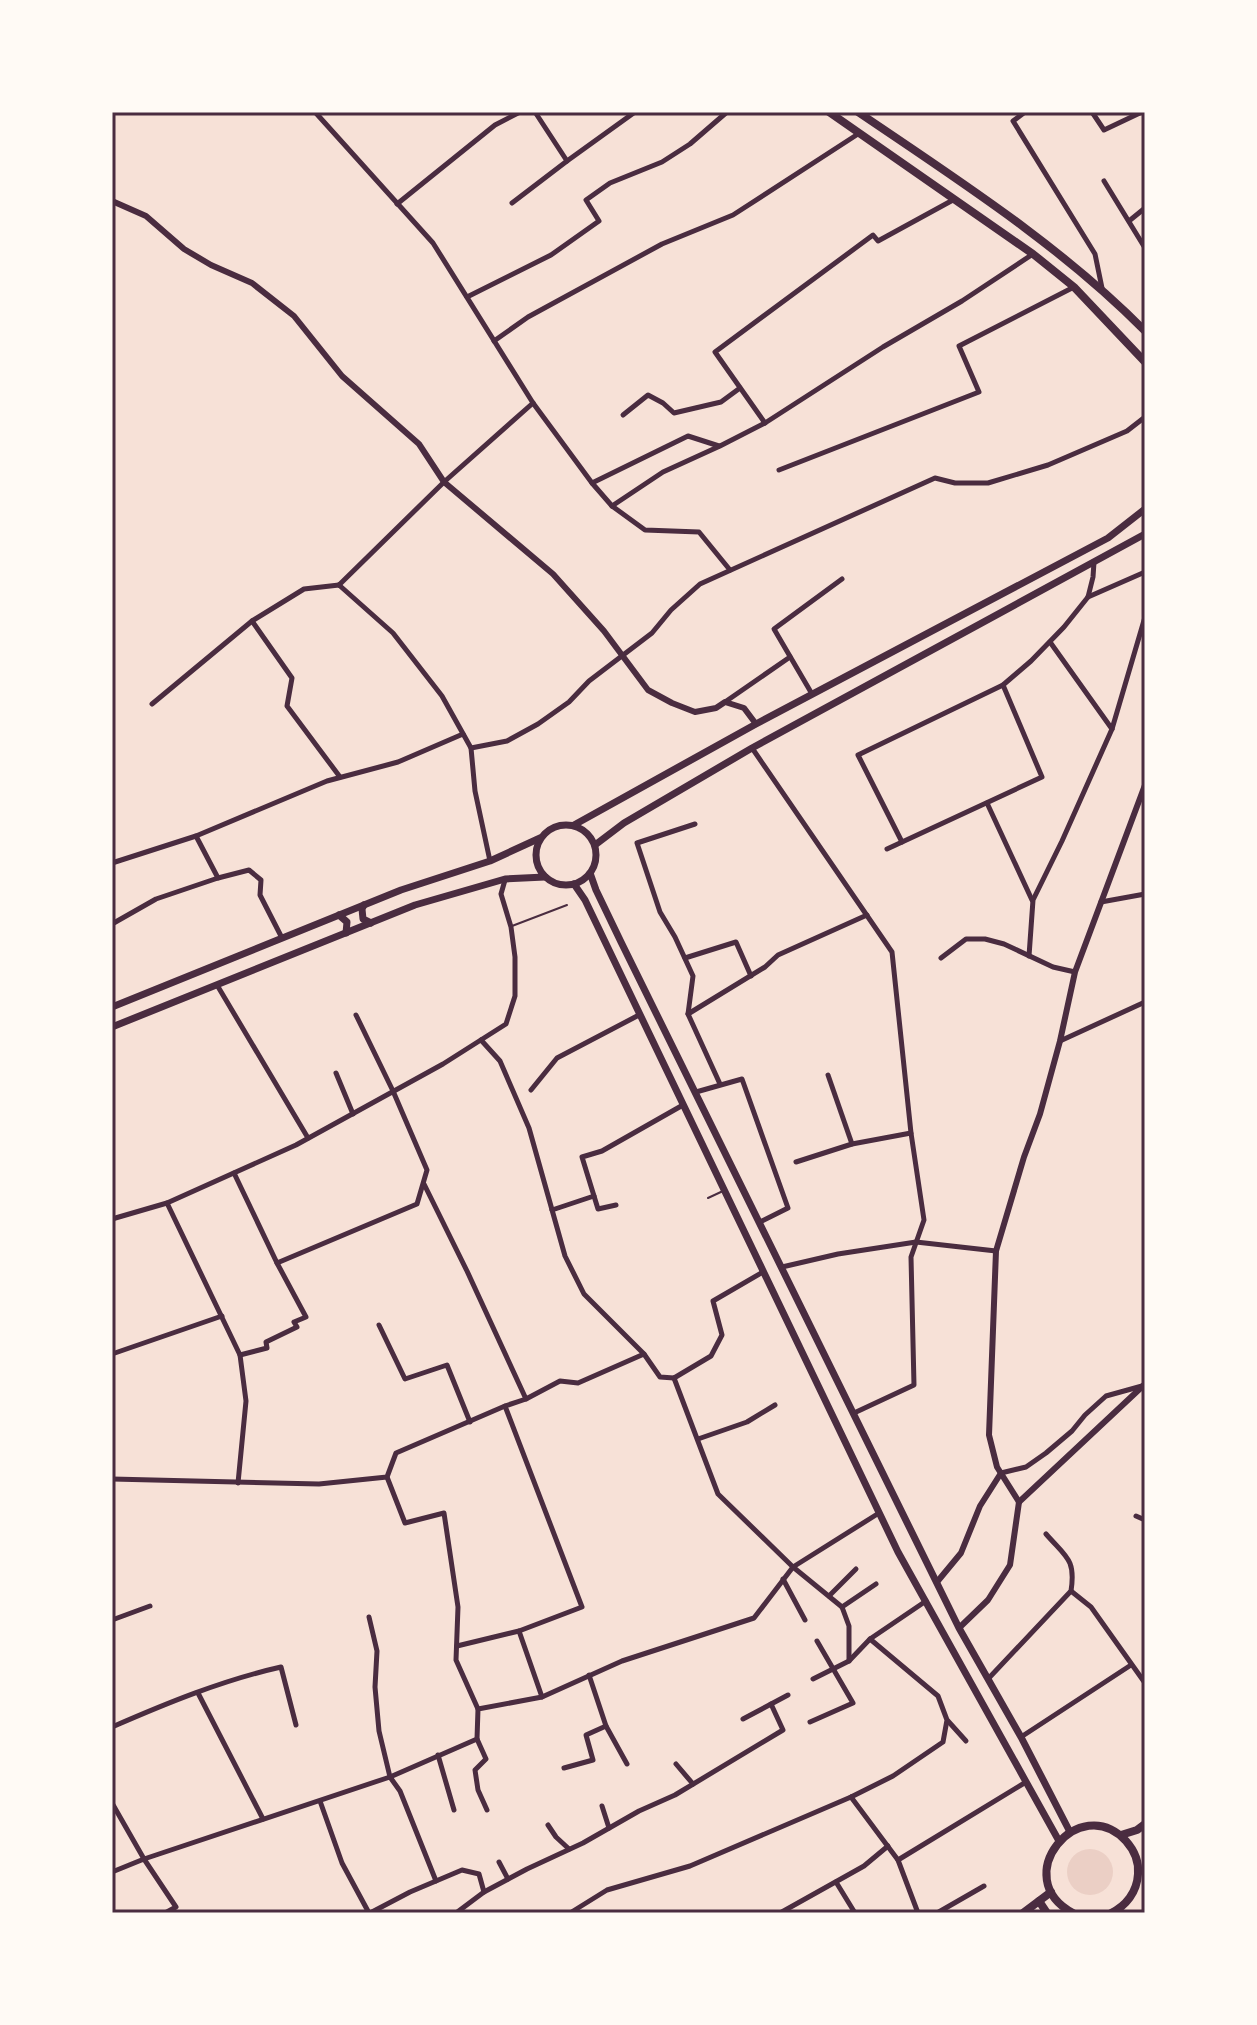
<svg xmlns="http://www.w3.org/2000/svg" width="1257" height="2025" font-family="'Archivo Narrow',sans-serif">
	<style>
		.green { fill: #ebcfc5 }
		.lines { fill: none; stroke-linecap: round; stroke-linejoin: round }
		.service { stroke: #4a2c40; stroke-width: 2 }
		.minor { stroke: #4a2c40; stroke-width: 5 }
		.tertiary { stroke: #4a2c40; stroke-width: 6 }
		.secondary { stroke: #4a2c40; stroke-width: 7 }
		.primary { stroke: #4a2c40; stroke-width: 8 }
		.neatline { fill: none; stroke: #4a2c40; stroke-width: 3 }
	</style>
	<rect width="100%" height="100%" fill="#f7e1d7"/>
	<!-- green -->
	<circle class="green" cx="1090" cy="1872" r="23"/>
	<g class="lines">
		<!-- service -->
		<g class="service">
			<path d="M512,926L567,905"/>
			<path d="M708,1198L723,1191"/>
		</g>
		<!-- minor -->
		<g class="minor">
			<path d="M315,112L433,243L533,403L592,483L612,506L645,530L699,532L730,570"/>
			<path d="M1025,112L1013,121L1095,254L1102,288"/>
			<path d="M1092,112L1104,130L1142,112"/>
			<path d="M567,161L635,112"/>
			<path d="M1104,181L1145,248"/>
			<path d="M512,203L567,161L535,112"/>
			<path d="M397,204L495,125L520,112"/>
			<path d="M1129,221L1145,208"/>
			<path d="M467,297L551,255L599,221L586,200L610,183L662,162L690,144L727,112"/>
			<path d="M494,341L528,317L662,244L733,215L858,134"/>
			<path d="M623,415L648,395L663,403L674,413L721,402L740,388"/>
			<path d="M765,423L715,352L873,235L878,241L953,200"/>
			<path d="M779,470L979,392L959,346L1074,287"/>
			<path d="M592,483L688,436L719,446"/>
			<path d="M612,506L663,472L720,446L765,423L883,347L962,301L1033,254"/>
			<path d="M339,585L393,633L442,696L471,748L475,791L490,861"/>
			<path d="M339,585L444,482L533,403"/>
			<path d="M1088,597L1145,572"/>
			<path d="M252,621L292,678L287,706L340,777"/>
			<path d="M1050,642L1112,729"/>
			<path d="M812,694L774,629L842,579"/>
			<path d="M725,702L790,657"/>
			<path d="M152,704L252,621L304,589L339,585"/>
			<path d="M471,748L507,741L538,724L569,702L589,681L652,633L671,610L700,584L935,478L955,483H988L1048,465L1127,431L1145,417"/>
			<path d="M752,748L892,952L911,1133L924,1220L911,1257L914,1385L854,1413"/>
			<path d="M987,803L1032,900"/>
			<path d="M695,824L637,843L660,912L675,937L693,976L688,1014L720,1084"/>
			<path d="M196,836L218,878L249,870L261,880L260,895L282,938"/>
			<path d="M902,842L858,755L1003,685L1031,661L1064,627L1088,597L1093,577L1094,562"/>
			<path d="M887,849L1042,777L1003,685"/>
			<path d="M112,863L196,836L327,781L398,762L463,734"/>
			<path d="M1101,902L1145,894"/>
			<path d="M112,924L156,899L218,878"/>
			<path d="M1029,956L1033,900L1062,841L1112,729L1145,617"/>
			<path d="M685,958L736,942L751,976"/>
			<path d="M941,958L966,939H985L1004,944L1053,967L1075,972"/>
			<path d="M217,985L308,1138"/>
			<path d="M688,1014L765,967L778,955L867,915"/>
			<path d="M481,1040L500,1061L529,1128L565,1256L584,1294L644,1354L660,1377L674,1378"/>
			<path d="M1060,1041L1145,1002"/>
			<path d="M336,1073L353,1114"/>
			<path d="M828,1075L852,1144"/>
			<path d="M531,1090L557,1058L639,1015"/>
			<path d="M696,1092L742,1079L788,1208L760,1222"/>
			<path d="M796,1162L852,1144L911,1133"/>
			<path d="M234,1173L277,1263L417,1204L427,1170L393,1091L356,1015"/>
			<path d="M424,1184L467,1271L526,1399"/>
			<path d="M167,1203L240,1355L246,1401L238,1483"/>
			<path d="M616,1205L598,1209L582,1157L602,1151L683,1105"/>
			<path d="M552,1210L594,1196"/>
			<path d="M112,1219L167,1203L296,1145L443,1064L506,1024L515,996V957L511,927L501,894L505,880"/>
			<path d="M782,1267L838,1254L916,1242L996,1251"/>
			<path d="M379,1325L405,1379L447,1365L470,1422"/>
			<path d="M112,1354L222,1316"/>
			<path d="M240,1355L267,1348L266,1342L297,1327L294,1322L306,1317L277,1263"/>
			<path d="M674,1378L718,1494L793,1567L842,1607L849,1626V1661"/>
			<path d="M674,1378L711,1356L722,1335L713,1301L763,1272"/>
			<path d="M505,1406L582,1607L519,1631L542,1697"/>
			<path d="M698,1439L747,1422L775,1405"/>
			<path d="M1001,1473L1026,1467L1046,1453L1072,1431L1085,1415L1106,1396L1142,1386L1145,1390"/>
			<path d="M387,1477L405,1523L444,1513L458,1607L456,1660L478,1709"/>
			<path d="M112,1479L319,1484L387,1477L396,1453L505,1406L526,1399L560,1381L578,1383L644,1354"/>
			<path d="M1136,1516L1145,1520"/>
			<path d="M783,1579L805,1620"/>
			<path d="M1071,1591L1091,1607L1145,1683"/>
			<path d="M829,1596L856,1569"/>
			<path d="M842,1607L876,1584"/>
			<path d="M369,1617L377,1651L375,1687L379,1731L390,1777L400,1791L436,1881"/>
			<path d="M112,1620L150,1606"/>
			<path d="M457,1646L519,1631"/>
			<path d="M813,1679L849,1661L870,1639L926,1601"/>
			<path d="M988,1679L1071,1591C1076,1559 1066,1557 1046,1534"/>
			<path d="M198,1693L263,1819"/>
			<path d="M743,1719L788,1695"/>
			<path d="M948,1721L966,1741"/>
			<path d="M810,1722L853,1703L817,1641"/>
			<path d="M606,1726L627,1764"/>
			<path d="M112,1727C167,1703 223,1680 281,1667L296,1725"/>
			<path d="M1021,1737L1131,1665"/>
			<path d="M477,1739L486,1759L475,1770L478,1790L487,1810"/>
			<path d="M438,1755L454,1810"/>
			<path d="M676,1764L693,1784"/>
			<path d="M564,1768L593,1760L586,1735L606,1726L589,1675"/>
			<path d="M851,1797L898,1860L918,1913"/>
			<path d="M320,1801L342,1863L369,1913"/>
			<path d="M112,1803L144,1859L390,1777L477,1739L478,1709L542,1697L622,1661L754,1618L793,1567L879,1513"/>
			<path d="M602,1806L609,1828"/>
			<path d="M548,1825L556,1837L569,1849"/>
			<path d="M898,1860L1026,1782"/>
			<path d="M499,1862L508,1879"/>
			<path d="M112,1872L144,1859L176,1907L165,1913"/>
			<path d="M836,1882L855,1913"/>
			<path d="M370,1913L410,1892L462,1870L479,1874L484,1892"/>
			<path d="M456,1913L484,1892L527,1869L583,1843L639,1811L675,1795L783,1730L771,1704"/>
			<path d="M570,1913L607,1890L690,1866L851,1797L893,1776L943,1742L947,1720L938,1696L870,1639"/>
			<path d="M780,1913L864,1866L888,1846"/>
			<path d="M937,1913L984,1886"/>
		</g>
		<!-- tertiary -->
		<g class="tertiary">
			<path d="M112,201L146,216L184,249L211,265L252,283L294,316L342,376L419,444L444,482L553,574L604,631L648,690L672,703L695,712L716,708L725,702L744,708L756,724"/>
			<path d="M1019,1502L997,1467L989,1435L996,1251L1024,1157L1040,1114L1060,1041L1075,972L1145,785"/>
			<path d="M1019,1502L1145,1384"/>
			<path d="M937,1582L961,1553L980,1506L1001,1473"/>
			<path d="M959,1628L988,1600L1010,1565L1019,1502"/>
		</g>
		<!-- secondary -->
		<g class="secondary">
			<circle cx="566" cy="855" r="30"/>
			<path d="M574,825L756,724L1108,538L1145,509"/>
			<path d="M595,845L624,823L752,748L1145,534"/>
			<path d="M590,873L596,890L621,942L959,1628L1021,1737L1070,1832"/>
			<path d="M574,884L585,900L898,1552L1059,1841"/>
			<path d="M364,905L362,909L363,919L371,923"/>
			<path d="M339,915L347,922L346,933"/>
			<path d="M112,1007L401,890L490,861L540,838"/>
			<path d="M112,1027L415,905L505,879L545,877"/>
		</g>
		<!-- primary -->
		<g class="primary">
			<path d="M829,112L1033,254L1074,287L1145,362"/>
			<path d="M858,112C958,180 1060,245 1145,331"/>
			<path d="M1121,1835L1137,1830L1145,1824"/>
			<path d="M1039,1901L1047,1913"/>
			<path d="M1023,1913L1051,1892"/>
			<path d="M1073,1913C1007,1878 1079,1790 1126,1841C1134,1850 1139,1862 1138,1874C1137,1892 1126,1906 1111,1913"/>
		</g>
	</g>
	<!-- border -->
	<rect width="1257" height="2025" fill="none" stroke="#fffaf5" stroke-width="228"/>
	<rect x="114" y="114" width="1029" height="1797" class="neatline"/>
</svg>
